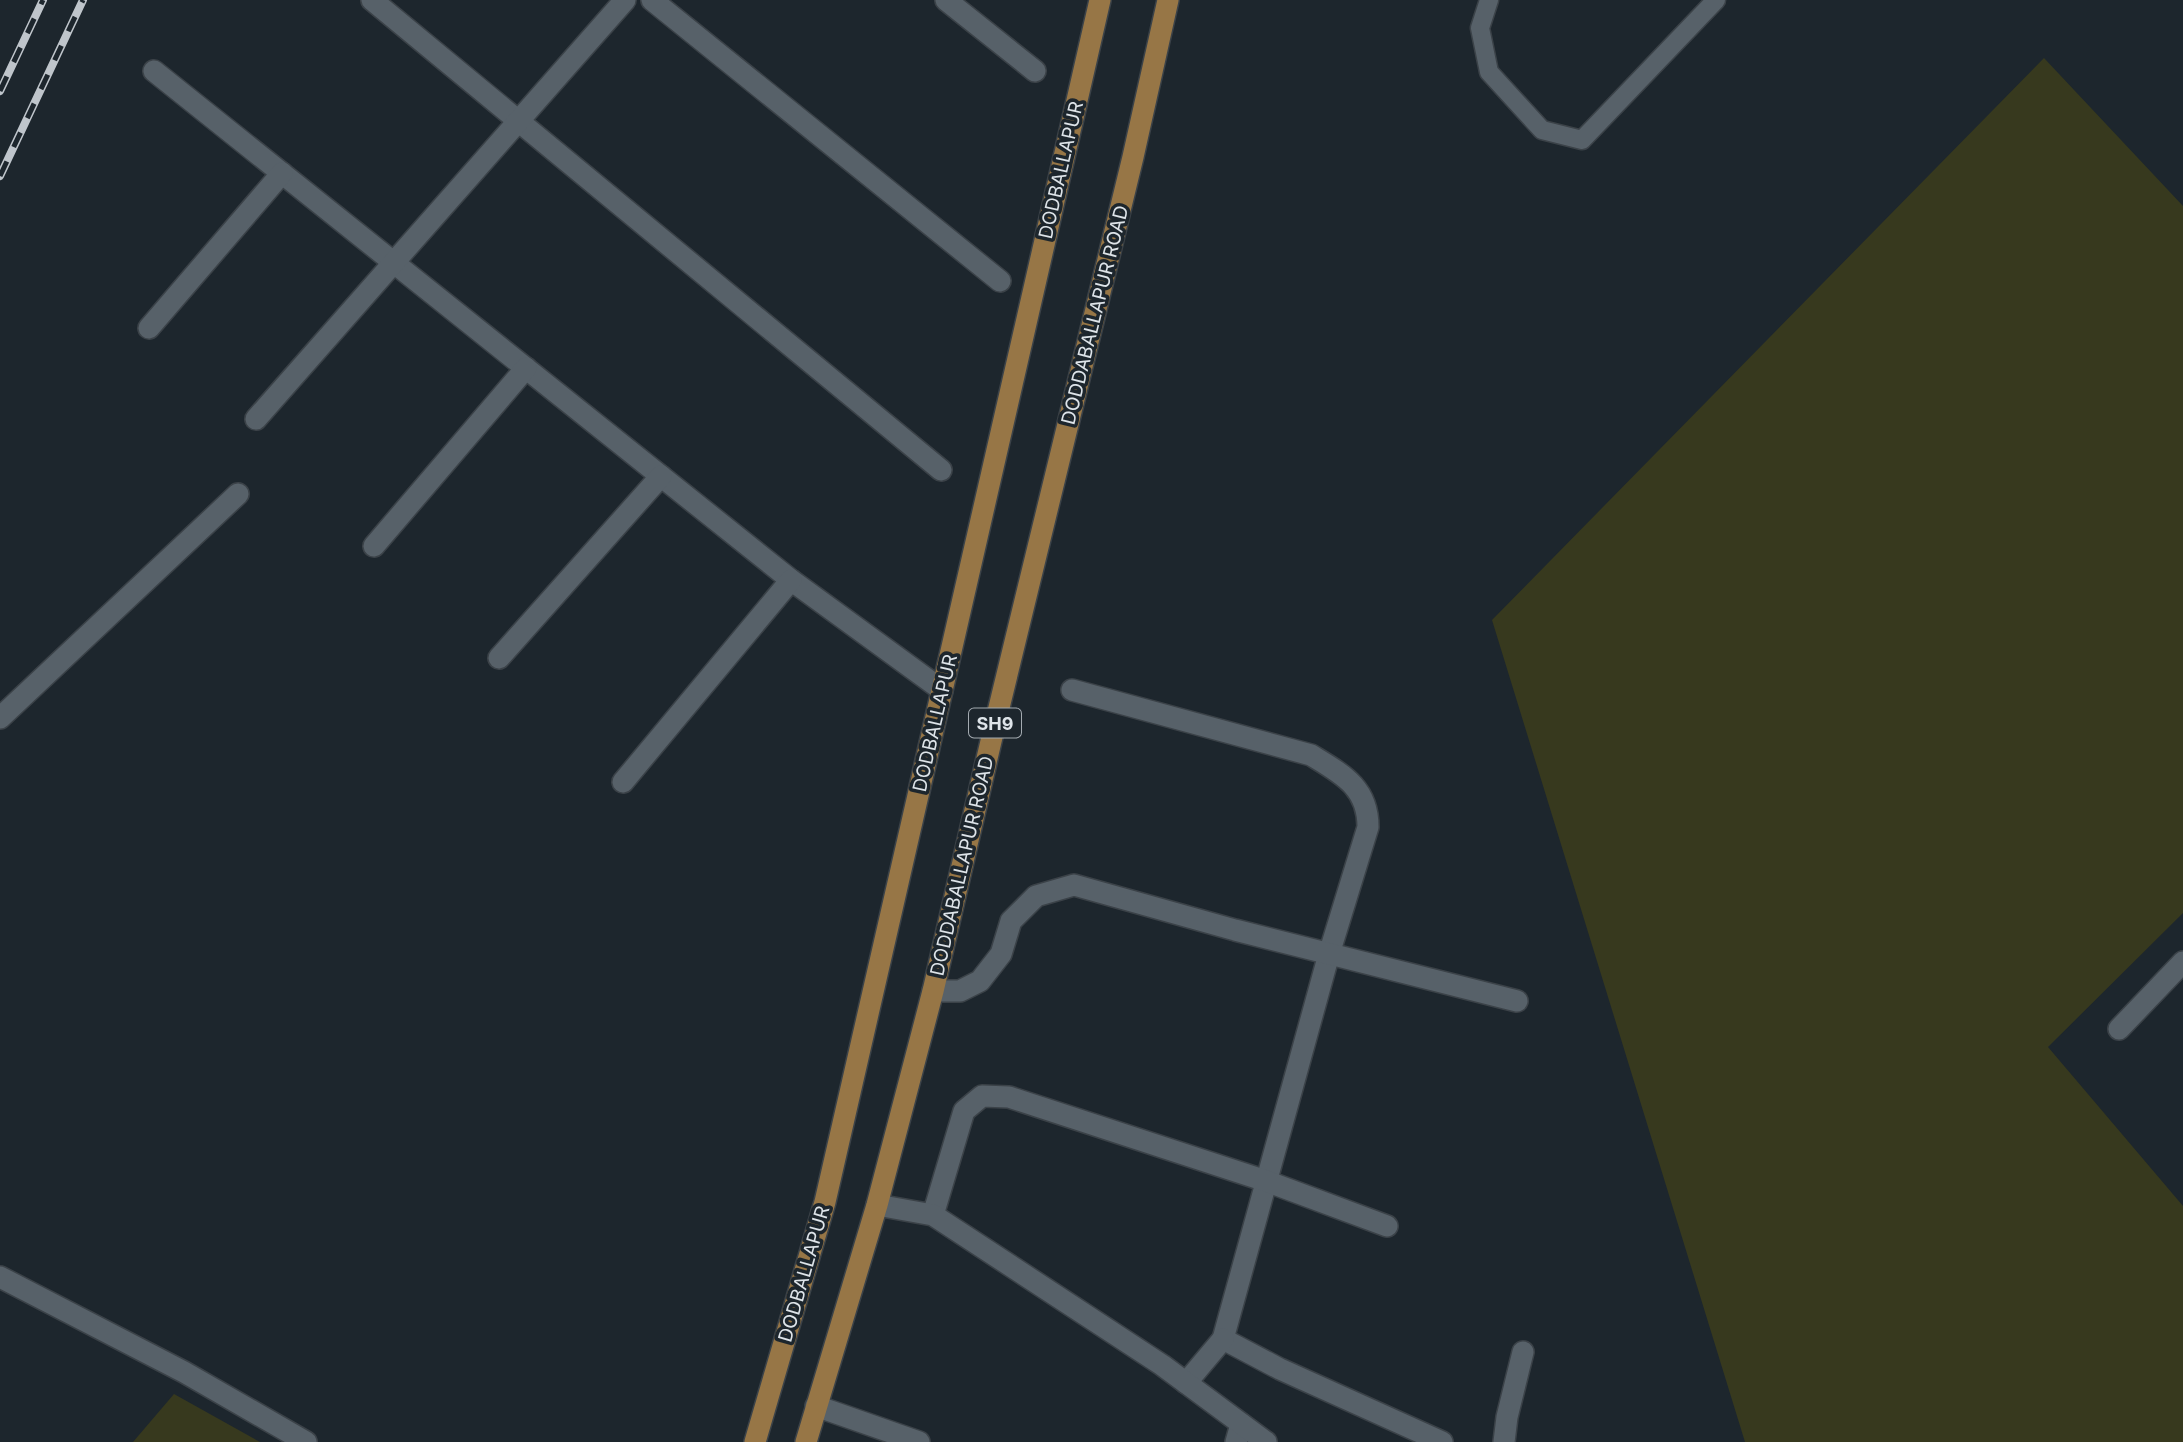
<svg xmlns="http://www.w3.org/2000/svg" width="2183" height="1442" font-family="Inter,sans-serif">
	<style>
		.green { fill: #37391e }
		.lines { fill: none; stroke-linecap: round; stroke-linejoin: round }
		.service-casing { stroke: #3b4248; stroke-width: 21 }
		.minor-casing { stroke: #3b4248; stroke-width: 24 }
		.tertiary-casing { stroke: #3b4248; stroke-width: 24 }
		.primary-casing { stroke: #3b4248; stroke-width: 24 }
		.service { stroke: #576169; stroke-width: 18 }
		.minor { stroke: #576169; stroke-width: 21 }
		.tertiary { stroke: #576169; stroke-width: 21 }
		.primary { stroke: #977646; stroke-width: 21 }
		.rail-casing { stroke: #bfc5cb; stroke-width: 8 }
		.rail { stroke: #1d262d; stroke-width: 5; stroke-dasharray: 16; stroke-linecap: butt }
		.labels { text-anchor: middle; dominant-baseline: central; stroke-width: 7; stroke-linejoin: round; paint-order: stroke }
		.shield { fill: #1d262d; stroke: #a4abb1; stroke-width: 2 }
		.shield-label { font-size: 18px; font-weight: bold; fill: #dee4e9 }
		.street-label { font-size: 19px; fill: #dee4e9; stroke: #1d262d }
	</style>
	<rect width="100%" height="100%" fill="#1d262d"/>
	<!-- green -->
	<g class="green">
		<path d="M2044,58L2183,206V913L2048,1047L2183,1206V1442H1745L1492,620Z"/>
		<path d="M174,1394L260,1442H133Z"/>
	</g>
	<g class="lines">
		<!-- service casing -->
		<g class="service-casing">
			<path id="service" d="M1489,0L1480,28L1489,72L1542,130L1582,140L1716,0"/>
		</g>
		<!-- minor casing -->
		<g class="minor-casing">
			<g id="minor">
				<path d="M372,0L941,470"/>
				<path d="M652,0L1000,281"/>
				<path d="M946,0L1035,71"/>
				<path d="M154,71L791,580L942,690"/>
				<path d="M149,328L282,173"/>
				<path d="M256,419L625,0"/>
				<path d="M374,546L526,368"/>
				<path d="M499,658L661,476"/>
				<path d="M1072,690L1311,755C1342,774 1368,787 1368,827L1329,954L1223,1339L1280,1369L1442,1442"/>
				<path d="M0,718L238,494"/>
				<path d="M623,782L791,580"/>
				<path d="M933,991H960L980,981L1001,954L1011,921L1036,896L1074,885L1235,930L1517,1001"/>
				<path d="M2119,1029L2183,962"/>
				<path d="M933,1215L964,1111L982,1096L1009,1097L1266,1181L1387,1226"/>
				<path d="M1186,1383L1223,1339"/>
				<path d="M816,1406L919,1442"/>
				<path d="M1236,1442L1241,1424"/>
				<path d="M1504,1442L1507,1417L1523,1352"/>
			</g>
		</g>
		<!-- tertiary casing -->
		<g class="tertiary-casing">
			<g id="tertiary">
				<path d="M877,1205L933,1215L1162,1365L1266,1442"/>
				<path d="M0,1277L184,1372L306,1442"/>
			</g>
		</g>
		<!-- primary casing -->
		<g class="primary-casing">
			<g id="primary">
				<path d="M755,1442L825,1202L1100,0"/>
				<path d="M806,1442L877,1205L933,991L995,724L1133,157L1168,0"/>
			</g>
		</g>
		<!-- service -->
		<use href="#service" class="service"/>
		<!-- minor -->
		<use href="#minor" class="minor"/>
		<!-- tertiary -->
		<use href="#tertiary" class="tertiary"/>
		<!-- primary -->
		<use href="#primary" class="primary"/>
		<!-- rail casing -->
		<g class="rail-casing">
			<g id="rail">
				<path d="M0,91L43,0"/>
				<path d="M0,176L83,0"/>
			</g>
		</g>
		<!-- rail -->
		<use href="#rail" class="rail"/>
	</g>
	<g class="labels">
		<!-- shield labels -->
		<rect class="shield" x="969" y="708.5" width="52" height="29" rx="5"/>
		<g class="shield-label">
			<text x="995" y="723">SH9</text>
		</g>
		<!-- street labels -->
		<g class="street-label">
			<text transform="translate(1061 170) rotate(-77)">DODBALLAPUR</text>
			<text transform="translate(1095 315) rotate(-76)">DODDABALLAPUR ROAD</text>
			<text transform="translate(935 723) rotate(-77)">DODBALLAPUR</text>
			<text transform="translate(962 866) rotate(-77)">DODDABALLAPUR ROAD</text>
			<text transform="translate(804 1274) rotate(-74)">DODBALLAPUR</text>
		</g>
	</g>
</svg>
